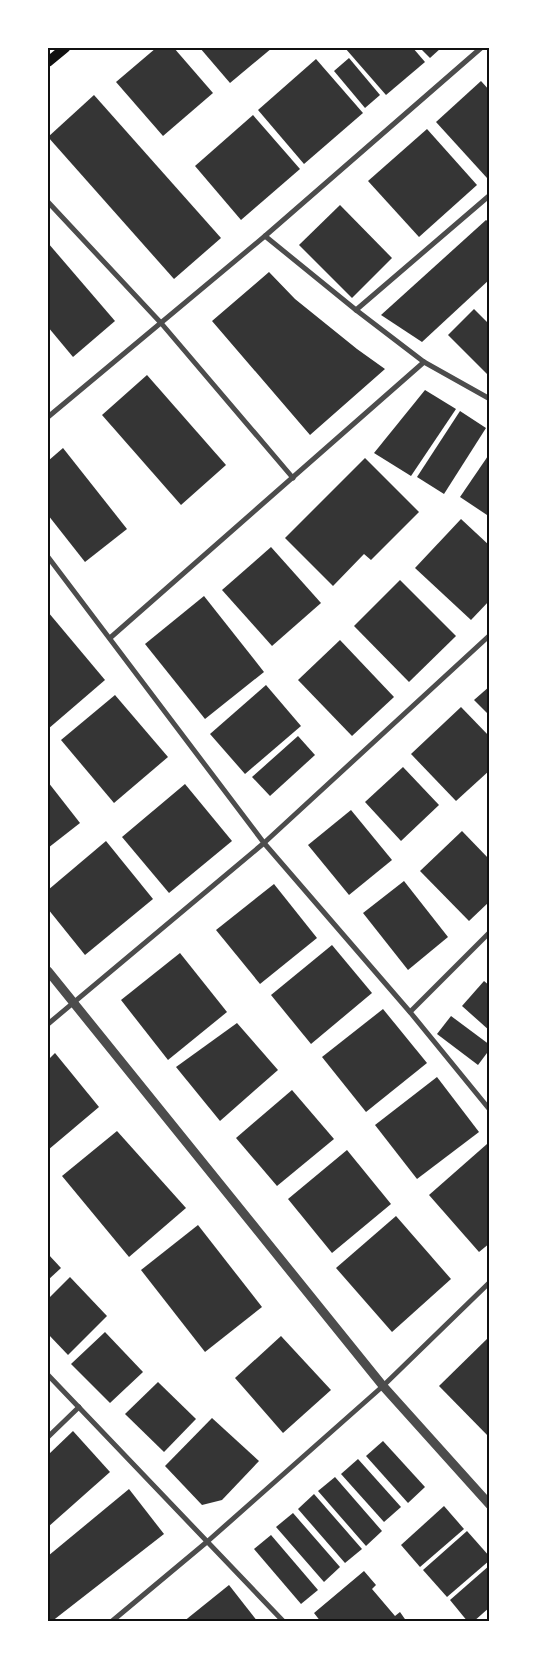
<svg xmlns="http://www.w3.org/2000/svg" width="537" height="1669" font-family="'PT Sans Narrow',sans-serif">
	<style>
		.building { fill: #353535 }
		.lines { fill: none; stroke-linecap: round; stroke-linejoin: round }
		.minor { stroke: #4c4c4c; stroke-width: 5 }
		.tertiary { stroke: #4c4c4c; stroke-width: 9 }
		.secondary { stroke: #111; stroke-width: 10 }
		.neatline { fill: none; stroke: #111; stroke-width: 2 }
	</style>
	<rect width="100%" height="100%" fill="#fff"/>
	<!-- building -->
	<g class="building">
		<path d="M156,48H174L213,93L163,136L116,82Z"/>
		<path d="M200,48H272L230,83Z"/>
		<path d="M345,48H413L425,62L386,95Z"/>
		<path d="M420,48H441L430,58Z"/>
		<path d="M349,58L380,95L365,108L334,71Z"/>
		<path d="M316,59L363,113L304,164L258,110Z"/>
		<path d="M481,81L490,91V175L487,178L436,122Z"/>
		<path d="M94,95L221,238L174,279L48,137Z"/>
		<path d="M253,115L300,169L241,220L195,166Z"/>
		<path d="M427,129L477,185L419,237L368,181Z"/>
		<path d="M340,205L392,258L352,298L299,245Z"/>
		<path d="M486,220L490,223V279L422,342L381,315Z"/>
		<path d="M48,243L115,321L73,357L48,327Z"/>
		<path d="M269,272L295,299L357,349L385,369L310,435L212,321Z"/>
		<path d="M474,309L490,325V377L448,335Z"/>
		<path d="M147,375L226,465L181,505L102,415Z"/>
		<path d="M425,390L456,409L411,476L374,453Z"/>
		<path d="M460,411L486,428L444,494L417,477Z"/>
		<path d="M63,448L127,529L85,562L48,515V461Z"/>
		<path d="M490,453V517L460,497Z"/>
		<path d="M365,458L419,512L371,560L364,554L333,586L285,538Z"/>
		<path d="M461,519L490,546V600L471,620L415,568Z"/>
		<path d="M271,547L321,603L272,646L222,590Z"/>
		<path d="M400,580L456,636L409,682L354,626Z"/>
		<path d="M204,596L264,672L205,719L145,644Z"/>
		<path d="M48,612L105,680L48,729Z"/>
		<path d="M340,640L394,697L352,736L298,680Z"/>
		<path d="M266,685L301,726L245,774L210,734Z"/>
		<path d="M490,686V716L474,700Z"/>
		<path d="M115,695L168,757L114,803L61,740Z"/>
		<path d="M461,707L490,737V770L456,801L411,754Z"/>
		<path d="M298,736L315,755L270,796L252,777Z"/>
		<path d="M403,767L439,805L401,841L365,802Z"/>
		<path d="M48,782L80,823L48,848Z"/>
		<path d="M185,784L232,841L169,893L122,837Z"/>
		<path d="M351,810L392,860L349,895L308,845Z"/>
		<path d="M462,831L490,860V901L469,921L420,871Z"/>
		<path d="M106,841L153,899L85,955L48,909V890Z"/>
		<path d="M404,881L448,937L408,970L363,913Z"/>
		<path d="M274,884L317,938L260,984L216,930Z"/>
		<path d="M332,945L372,993L311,1044L271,995Z"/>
		<path d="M180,953L227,1012L168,1060L121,1000Z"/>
		<path d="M484,981L490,986V1031L462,1006Z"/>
		<path d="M383,1009L427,1063L366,1112L322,1057Z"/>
		<path d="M451,1016L490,1045V1049L478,1065L437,1034Z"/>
		<path d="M237,1023L278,1070L220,1121L176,1067Z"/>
		<path d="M55,1053L99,1107L48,1150V1060Z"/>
		<path d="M437,1077L479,1132L417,1179L375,1125Z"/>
		<path d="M292,1090L334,1139L277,1186L236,1138Z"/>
		<path d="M117,1131L186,1208L129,1257L62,1176Z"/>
		<path d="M487,1144L490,1147V1243L479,1252L429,1195Z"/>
		<path d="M347,1150L391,1204L332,1253L288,1199Z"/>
		<path d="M396,1216L451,1279L392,1332L336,1268Z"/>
		<path d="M198,1225L262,1307L205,1352L141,1270Z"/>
		<path d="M48,1254L61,1268L48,1280Z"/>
		<path d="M70,1277L107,1316L68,1355L48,1334V1299Z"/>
		<path d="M105,1332L143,1372L110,1403L71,1364Z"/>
		<path d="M281,1336L331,1390L283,1433L235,1378Z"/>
		<path d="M490,1336V1438L439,1386Z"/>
		<path d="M158,1382L196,1419L164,1452L125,1414Z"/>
		<path d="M212,1418L259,1461L222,1500L202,1505L165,1466Z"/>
		<path d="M73,1431L110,1472L48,1527V1455Z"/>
		<path d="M383,1441L425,1487L408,1503L366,1456Z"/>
		<path d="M358,1459L401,1507L384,1522L341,1474Z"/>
		<path d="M335,1477L382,1531L366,1546L318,1491Z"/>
		<path d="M129,1489L164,1534L51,1622H48V1556Z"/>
		<path d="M314,1494L362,1549L345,1563L298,1509Z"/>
		<path d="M444,1506L464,1529L420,1567L401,1545Z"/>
		<path d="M293,1513L340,1567L324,1582L276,1527Z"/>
		<path d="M467,1531L490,1557V1560L447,1597L423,1570Z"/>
		<path d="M271,1535L318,1590L301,1604L254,1549Z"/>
		<path d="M490,1565V1607L473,1622H468L450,1600Z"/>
		<path d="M364,1571L376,1585L372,1589L395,1616L400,1612L407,1622H321L314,1613Z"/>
		<path d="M229,1585L258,1622H183Z"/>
	</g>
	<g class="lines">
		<!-- minor -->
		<g class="minor">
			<path d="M489,48H490"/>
			<path d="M48,202L161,323L293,478"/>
			<path d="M265,236L356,310L424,362L490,399"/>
			<path d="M356,310L490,195"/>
			<path d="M48,417L265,236L481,48"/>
			<path d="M48,557L264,843L410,1012L490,1110"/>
			<path d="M110,638L424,362"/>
			<path d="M410,1012L490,932"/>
			<path d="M48,1024L264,843L490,635"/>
			<path d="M48,1375L284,1622"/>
			<path d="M48,1437L79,1407"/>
			<path d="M111,1622L208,1541L383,1386L490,1282"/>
		</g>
		<!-- tertiary -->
		<path class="tertiary" d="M48,971L383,1386L490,1505"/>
		<!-- secondary -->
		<path class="secondary" d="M48,62L65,48"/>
	</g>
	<!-- border -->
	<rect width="537" height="1669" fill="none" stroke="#ffffff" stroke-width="98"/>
	<rect x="49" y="49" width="439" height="1571" class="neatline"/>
</svg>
